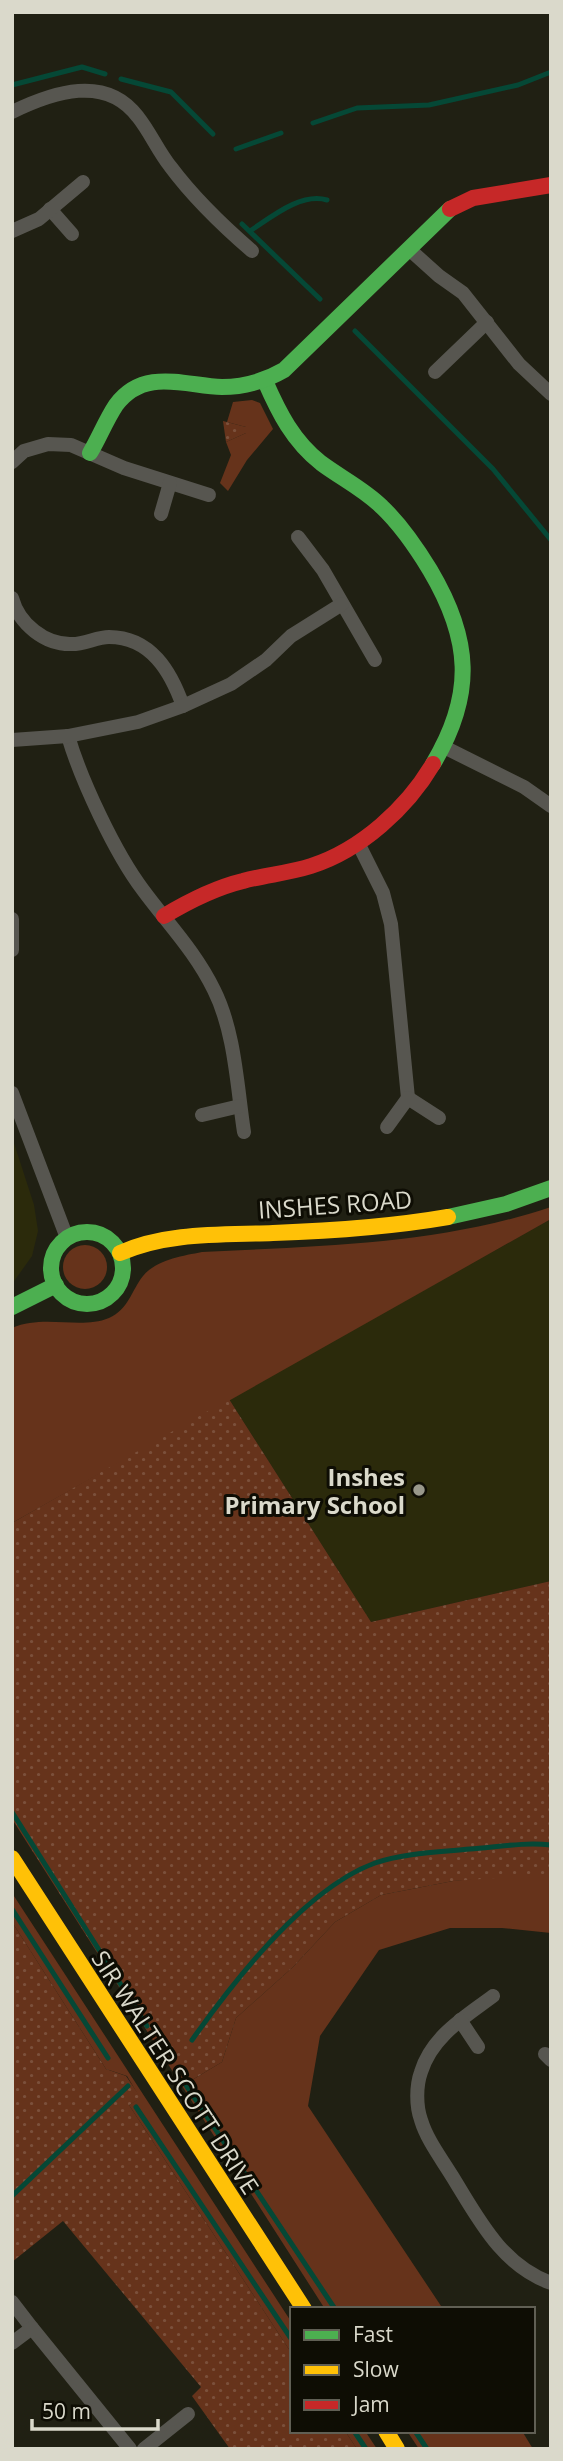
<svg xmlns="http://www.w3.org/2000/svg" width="563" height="2461" font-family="'Open Sans',sans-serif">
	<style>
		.built { fill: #2b2a0b }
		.grass { fill: #66331b }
		.park { fill: url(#park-dots) }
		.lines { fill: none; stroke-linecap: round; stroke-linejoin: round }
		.stream { stroke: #054836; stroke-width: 5 }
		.street { stroke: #575650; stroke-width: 14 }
		.fast { stroke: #4caf50; stroke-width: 16 }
		.slow { stroke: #ffc107; stroke-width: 16 }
		.jam { stroke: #c62828; stroke-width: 16 }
		.poi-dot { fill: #99988b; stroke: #0e0d04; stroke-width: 2.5 }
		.labels { text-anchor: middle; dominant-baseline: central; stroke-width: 6; stroke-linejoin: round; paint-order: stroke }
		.street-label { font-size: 24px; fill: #dad9cb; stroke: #0e0d04 }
		.poi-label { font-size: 24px; font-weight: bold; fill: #dad9cb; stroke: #0e0d04; text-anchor: end }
	</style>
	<defs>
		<pattern id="park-dots" width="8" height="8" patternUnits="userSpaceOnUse" patternTransform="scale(1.75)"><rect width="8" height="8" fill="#66331b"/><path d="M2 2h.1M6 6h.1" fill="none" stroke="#7b503b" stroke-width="1.8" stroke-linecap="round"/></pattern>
	</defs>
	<rect width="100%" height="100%" fill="#202013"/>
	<!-- built -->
	<g class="built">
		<path d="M12,1137L34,1205L38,1231L32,1256L12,1284Z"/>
		<path d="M551,1219V1581L371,1622L229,1399Z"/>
	</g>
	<!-- grass -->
	<g class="grass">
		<path d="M252,400L260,403L273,429L247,460L228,491L220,483L231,455L226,442L246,433V427L227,422L233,402Z"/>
		<path d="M551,1207V1219L12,1523V1328C45,1314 80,1330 109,1318C129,1309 131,1291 143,1276C156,1260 182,1256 202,1252C321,1246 437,1245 551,1207Z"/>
		<circle cx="85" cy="1267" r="22"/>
		<path d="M540,1872L551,1874V1933L502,1928H450L379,1950L320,2036L308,2106L443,2309H325L182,2086L222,2062L236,2018L293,1967L335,1922L381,1895L453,1881Z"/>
		<path d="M12,1893L292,2323V2354L129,2105L140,2098L127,2076L106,2069L12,1922Z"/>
		<path d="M345,2431H365L377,2449H357Z"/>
		<path d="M407,2431H522L533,2449H419Z"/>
	</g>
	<!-- park -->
	<g class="park">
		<path d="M223,421L246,427V433L226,442Z"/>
		<path d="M229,1399L371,1622L551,1581V1874L453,1881L381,1895L335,1922L293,1967L236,2018L222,2062L182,2086L12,1819V1523Z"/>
		<path d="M12,1922L106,2069L126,2076L141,2098L129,2105L292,2354V2431H345L357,2449H230L192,2396L201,2387L63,2221L12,2262Z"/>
	</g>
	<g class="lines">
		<!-- stream -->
		<g class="stream">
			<path d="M121,79L171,92L213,134"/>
			<path d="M12,85L82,67L105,74"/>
			<path d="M313,123L357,108L429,105L518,85L551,72"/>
			<path d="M236,149L281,133"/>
			<path d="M242,224L320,299"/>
			<path d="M250,231C270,218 301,192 327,200"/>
			<path d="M355,331L493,469L551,540"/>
			<path d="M12,1812L147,2026"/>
			<path d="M12,1909L108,2058"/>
			<path d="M192,2040C233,1982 306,1888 375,1863C403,1853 440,1852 470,1849C497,1847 524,1842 551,1845"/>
			<path d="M184,2082L335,2309"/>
			<path d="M136,2107L292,2340"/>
			<path d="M12,2196L128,2086"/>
			<path d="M354,2431L366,2449"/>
			<path d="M415,2431L427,2449"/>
		</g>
		<!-- street -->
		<g class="street">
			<path d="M12,112C53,92 106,74 138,117C150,132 158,151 170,166C193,197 223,226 252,251"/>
			<path d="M50,209L72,234"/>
			<path d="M12,231L39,219L83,182"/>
			<path d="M409,249L439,276L463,293L519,364L551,394"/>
			<path d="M435,372L487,322"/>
			<path d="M12,462L24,451L48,444L71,445L124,468L209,495"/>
			<path d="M161,514L170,483"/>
			<path d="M298,537L323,570L375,660"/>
			<path d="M12,598C19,624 45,645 72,644C85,644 97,637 109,637C151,637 171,672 183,706"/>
			<path d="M68,736C81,780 115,853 143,890C168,924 195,951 214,990C235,1032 237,1086 244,1132"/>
			<path d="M12,740L68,736L138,722L183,706L231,684L266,660L291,636L342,604"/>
			<path d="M442,746L524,787L551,806"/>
			<path d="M358,843L383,893L391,924L408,1098"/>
			<path d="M12,919V950"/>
			<path d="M12,1093L67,1238"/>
			<path d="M202,1115L240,1106"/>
			<path d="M387,1127L408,1098L439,1118"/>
			<path d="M493,1996C465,2017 432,2036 421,2072C416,2086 416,2106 421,2120C427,2140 441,2158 452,2176C478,2218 501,2265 551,2283"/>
			<path d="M460,2020L478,2047"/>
			<path d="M545,2054L551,2060"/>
			<path d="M12,2302L32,2328"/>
			<path d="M12,2343L32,2328L130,2449"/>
			<path d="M144,2449L188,2414"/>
		</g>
		<!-- fast -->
		<g class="fast">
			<path d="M265,381C279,413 293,441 321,463C341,478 364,489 382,507C401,525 416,547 430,570C471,639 475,694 433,764"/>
			<path d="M90,453C99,438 106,420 116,405C144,367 186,386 222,387C244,387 265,381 284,370L450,209"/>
			<path d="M448,1217L506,1204L551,1188"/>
			<circle cx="87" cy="1268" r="36"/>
			<path d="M12,1307L56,1285"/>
		</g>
		<!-- slow -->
		<g class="slow">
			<path d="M120,1253C167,1232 221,1235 273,1233C331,1231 390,1227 448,1217"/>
			<path d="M12,1858L304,2309"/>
			<path d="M386,2431L397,2449"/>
		</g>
		<!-- jam -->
		<g class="jam">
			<path d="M450,209L473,198L551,185"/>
			<path d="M164,916C189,901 214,888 243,881C265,875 289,873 311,866C361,850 407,808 433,764"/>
		</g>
	</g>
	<!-- markers -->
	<circle class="poi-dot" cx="419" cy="1490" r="7"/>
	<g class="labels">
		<!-- street labels -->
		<g class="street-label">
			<text transform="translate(335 1204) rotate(-4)">INSHES ROAD</text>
			<text transform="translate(176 2072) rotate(57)">SIR WALTER SCOTT DRIVE</text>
		</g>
		<!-- poi labels -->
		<g class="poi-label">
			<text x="405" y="1476">Inshes<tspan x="405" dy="28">Primary School</tspan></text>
		</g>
	</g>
	<!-- border -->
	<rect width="563" height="2461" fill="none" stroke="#dad9cb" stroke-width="28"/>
	<!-- legend -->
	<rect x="290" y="2307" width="245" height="126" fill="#0e0d04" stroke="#605f54" stroke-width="2"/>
	<rect x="304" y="2330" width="35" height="10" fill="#4caf50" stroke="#605f54" stroke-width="2"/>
	<text x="353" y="2342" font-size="21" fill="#dad9cb">Fast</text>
	<rect x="304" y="2365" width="35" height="10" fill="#ffc107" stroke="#605f54" stroke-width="2"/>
	<text x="353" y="2377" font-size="21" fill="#dad9cb">Slow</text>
	<rect x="304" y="2400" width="35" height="10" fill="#c62828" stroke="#605f54" stroke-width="2"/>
	<text x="353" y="2412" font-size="21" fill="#dad9cb">Jam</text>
	<!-- scale -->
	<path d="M32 2419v10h126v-10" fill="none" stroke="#dad9cb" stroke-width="3.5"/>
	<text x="42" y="2419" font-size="21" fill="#dad9cb" stroke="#0e0d04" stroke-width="5" paint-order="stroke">50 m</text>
</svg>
